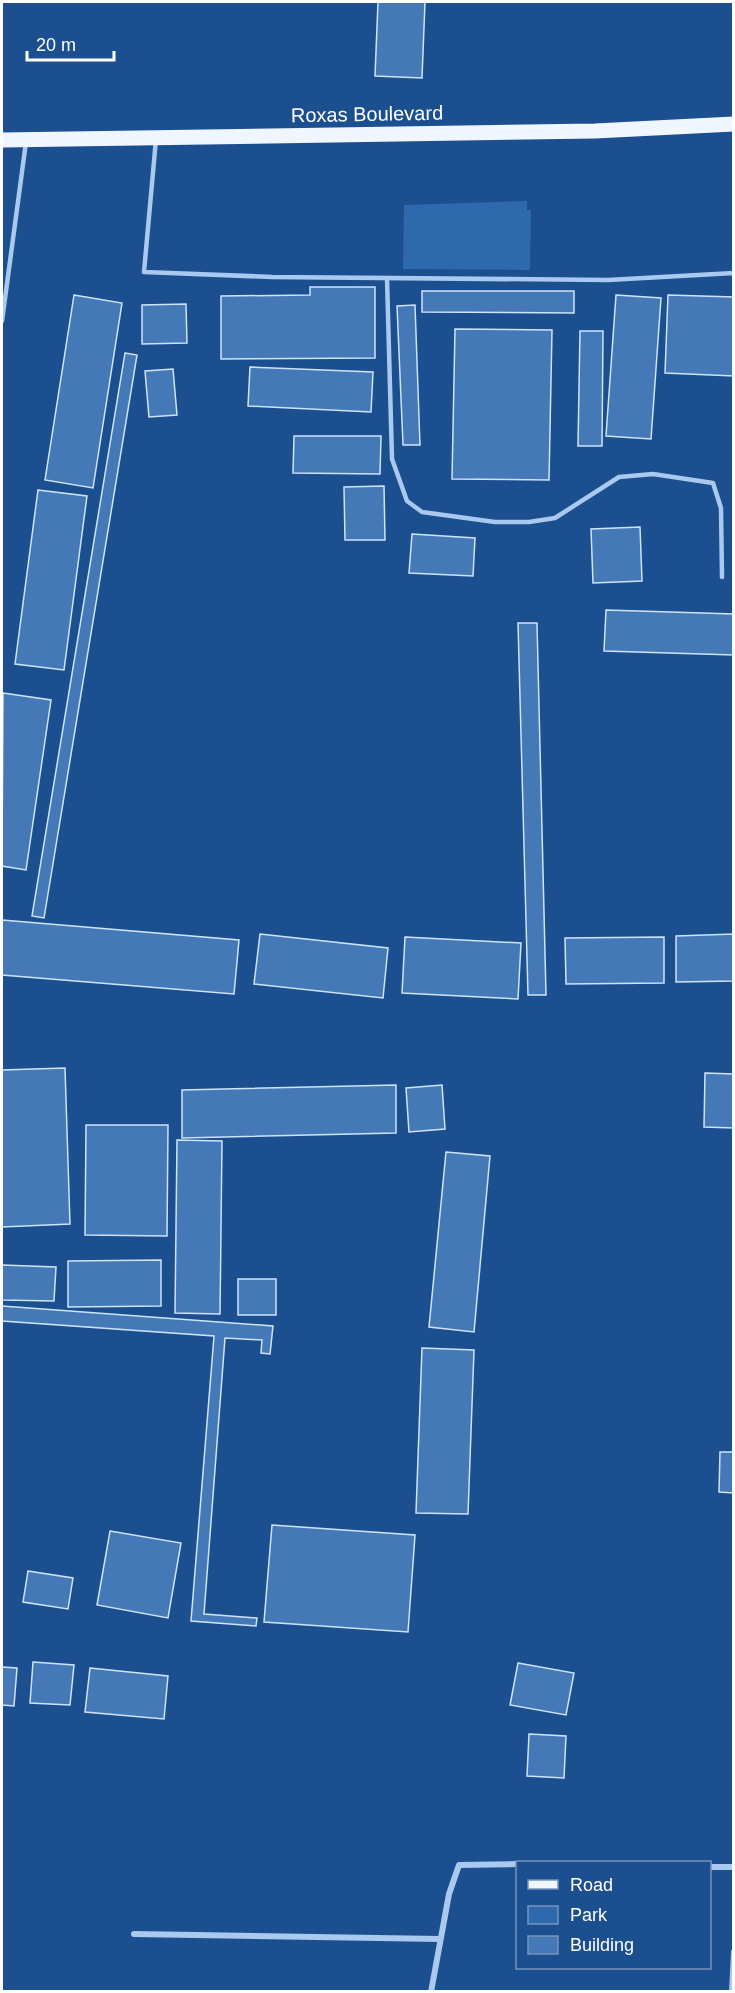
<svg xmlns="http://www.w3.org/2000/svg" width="735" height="1993" font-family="Helvetica,sans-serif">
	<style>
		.green { fill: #2e69ad }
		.building { fill: #4478b7; stroke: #cfe3fa; stroke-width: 1.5 }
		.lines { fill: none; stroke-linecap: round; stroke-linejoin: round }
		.service { stroke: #a9c9ee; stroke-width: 4.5 }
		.minor { stroke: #a9c9ee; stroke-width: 6 }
		.primary { stroke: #f0f6ff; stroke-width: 15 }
		.labels { text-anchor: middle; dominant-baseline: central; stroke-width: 5; stroke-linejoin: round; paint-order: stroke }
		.street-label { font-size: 20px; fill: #fff; stroke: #1b4f8f }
	</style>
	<rect width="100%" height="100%" fill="#1b4f8f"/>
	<!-- green -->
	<path class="green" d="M527,201V210H531L530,270L403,269L404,205Z"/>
	<!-- building -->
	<g class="building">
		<path d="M378,2H425L422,78L375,76Z"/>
		<path d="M310,287H375V358L221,359V296L310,295Z"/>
		<path d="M422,291H574V313L422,312Z"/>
		<path d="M74,295L122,303L93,488L45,480Z"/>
		<path d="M616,295L661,298L651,439L606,436Z"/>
		<path d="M668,295L734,297V376L665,373Z"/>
		<path d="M186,304L187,343L142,344V305Z"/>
		<path d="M415,305L420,445H403L397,306Z"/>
		<path d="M455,329L552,330L549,480L452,479Z"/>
		<path d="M580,331H603L602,446H578Z"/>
		<path d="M125,353L137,355L44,918L32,916Z"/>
		<path d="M250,367L373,372L371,412L248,406Z"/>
		<path d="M173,369L177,415L149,417L145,371Z"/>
		<path d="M294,436H381L380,474L293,473Z"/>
		<path d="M384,486L385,540H345L344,487Z"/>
		<path d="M38,490L87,496L64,670L15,664Z"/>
		<path d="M640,527L642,581L593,583L591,529Z"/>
		<path d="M412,534L475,538L473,576L409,573Z"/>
		<path d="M606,610L734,614V655L604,651Z"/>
		<path d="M518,623H537L546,995H528Z"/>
		<path d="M3,693L51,700L26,870L2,866Z"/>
		<path d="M2,920L239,940L234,994L2,975Z"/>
		<path d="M260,934L388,948L383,998L254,984Z"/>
		<path d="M734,934V981L676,982V936Z"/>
		<path d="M405,937L521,943L518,999L402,993Z"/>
		<path d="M664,937V983L566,984L565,938Z"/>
		<path d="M65,1068L70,1224L2,1227V1070Z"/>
		<path d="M705,1073L734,1074V1128L704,1127Z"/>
		<path d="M396,1085V1133L182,1138V1090Z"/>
		<path d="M442,1085L445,1129L409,1132L406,1088Z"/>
		<path d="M86,1125H168L167,1236L85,1235Z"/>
		<path d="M177,1140L222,1141L220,1314L175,1313Z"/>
		<path d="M446,1152L490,1156L474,1332L429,1327Z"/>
		<path d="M161,1260V1306L68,1307V1261Z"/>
		<path d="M2,1265L56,1267L54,1301L2,1300Z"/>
		<rect x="238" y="1279" width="38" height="36"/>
		<path d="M2,1306L273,1326L270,1354L261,1353L262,1340L225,1338L204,1614L257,1618L256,1626L191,1621L214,1336L2,1321Z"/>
		<path d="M422,1348L474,1350L468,1514L416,1513Z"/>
		<path d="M720,1452H734V1493L719,1492Z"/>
		<path d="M272,1525L415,1535L408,1632L264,1622Z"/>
		<path d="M110,1531L181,1543L168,1618L97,1605Z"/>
		<path d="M28,1571L73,1578L68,1609L23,1602Z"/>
		<path d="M33,1662L74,1665L70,1705L30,1703Z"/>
		<path d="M518,1663L574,1673L566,1715L510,1705Z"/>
		<path d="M2,1667L17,1668L14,1706L2,1705Z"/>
		<path d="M90,1668L168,1676L164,1719L85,1712Z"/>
		<path d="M529,1734L566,1736L564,1778L527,1776Z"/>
	</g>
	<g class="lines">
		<!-- service -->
		<g class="service">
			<path d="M156,139L144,272L272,277L608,280L734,273"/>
			<path d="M387,278L392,459L407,501L422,512L495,522H529L555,518L619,477L653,474L713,483L721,508L722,577"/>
			<path d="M2,321L26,142"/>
		</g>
		<!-- minor -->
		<g class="minor">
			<path d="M710,1867H734"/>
			<path d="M134,1934L440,1939"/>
			<path d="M431,1992L449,1894L459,1865L518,1864"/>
			<path d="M732,1992L734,1952"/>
		</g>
		<!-- primary -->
		<path class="primary" d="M2,140L595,131L734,124"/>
	</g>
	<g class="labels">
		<!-- street labels -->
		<g class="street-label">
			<text transform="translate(367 114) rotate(-1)">Roxas Boulevard</text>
		</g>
	</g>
	<!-- border -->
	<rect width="735" height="1993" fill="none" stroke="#ffffff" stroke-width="6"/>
	<!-- legend -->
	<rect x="516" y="1861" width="195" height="108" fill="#1b4f8f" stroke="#7695bc" stroke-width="1.5"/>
	<rect x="528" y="1880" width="30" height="9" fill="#f0f6ff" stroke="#7695bc" stroke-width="1.5"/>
	<text x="570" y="1891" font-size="18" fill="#ffffff">Road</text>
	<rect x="528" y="1906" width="30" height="18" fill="#2e69ad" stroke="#7695bc" stroke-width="1.5"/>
	<text x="570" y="1921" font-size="18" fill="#ffffff">Park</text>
	<rect x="528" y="1936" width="30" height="18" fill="#4478b7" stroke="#7695bc" stroke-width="1.5"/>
	<text x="570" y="1951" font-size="18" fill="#ffffff">Building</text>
	<!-- scale -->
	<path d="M27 51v9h87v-9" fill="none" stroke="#ffffff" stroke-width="3"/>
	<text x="36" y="51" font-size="18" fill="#ffffff" stroke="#1b4f8f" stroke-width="4.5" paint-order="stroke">20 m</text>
</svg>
